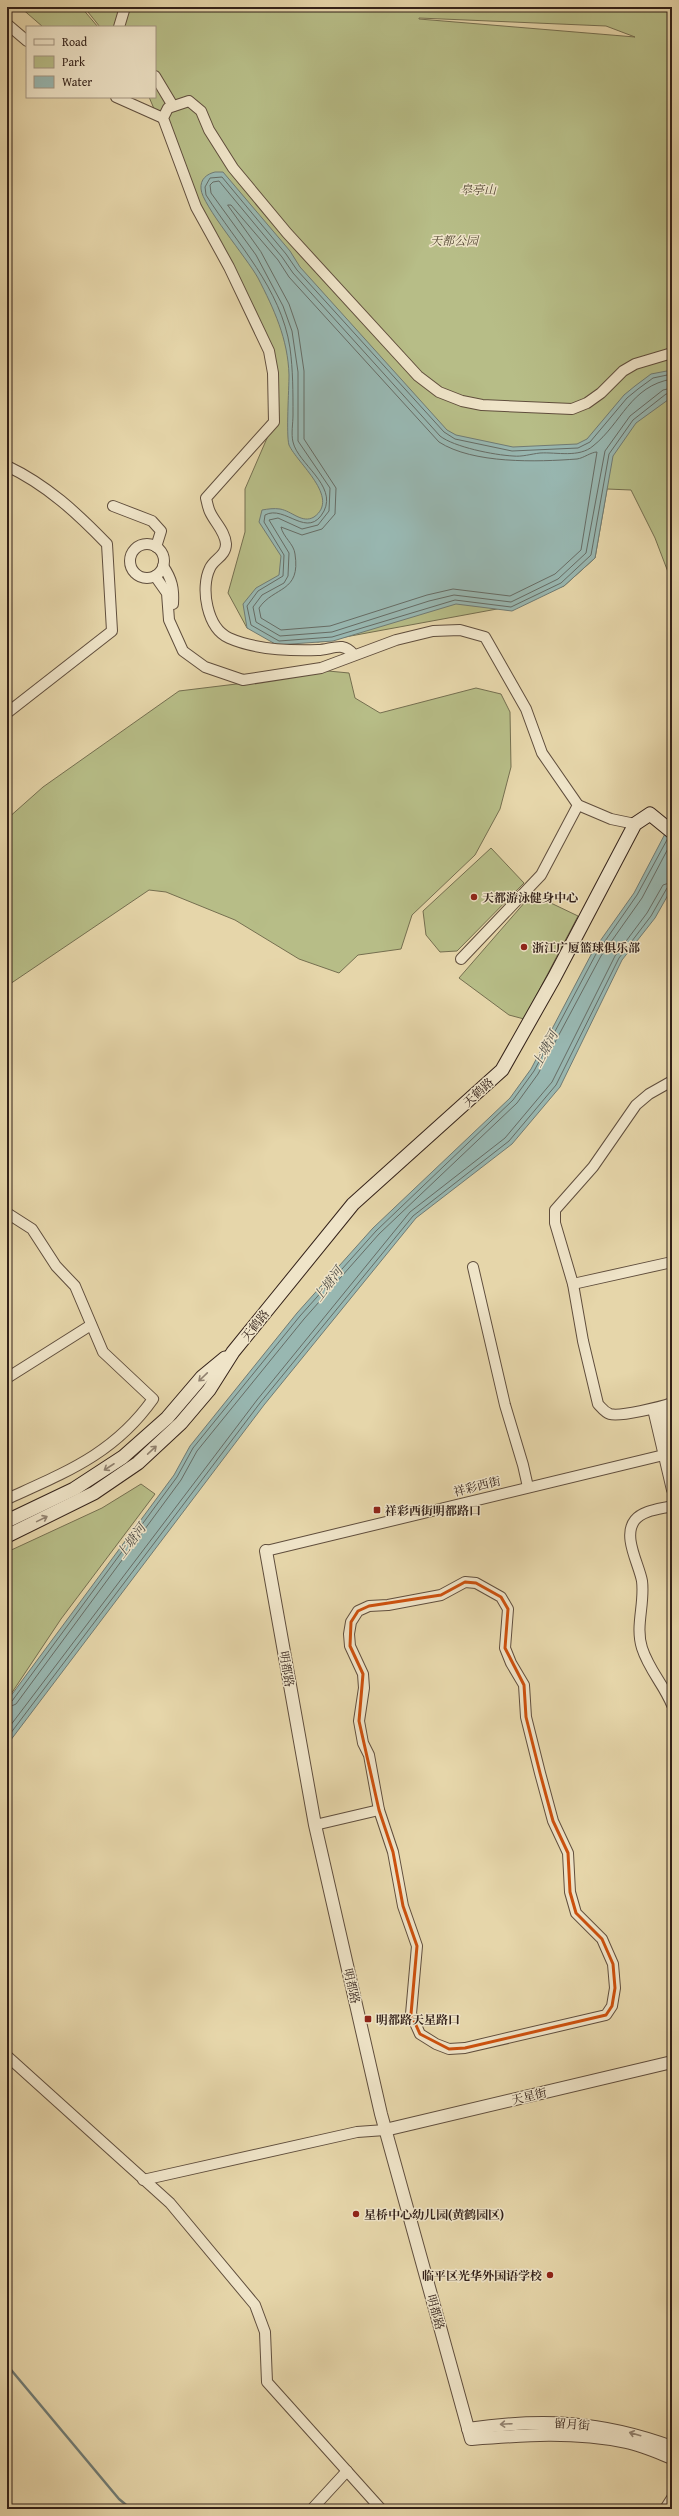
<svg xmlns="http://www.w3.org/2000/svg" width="679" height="2516" font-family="'Gentium Book Plus','Noto Serif SC',serif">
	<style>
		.green { fill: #b7bd87; stroke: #756f50; fill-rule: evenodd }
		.water { fill: #98b7b1; stroke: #707b74 }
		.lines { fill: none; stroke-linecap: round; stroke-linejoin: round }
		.shore { stroke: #666c65; stroke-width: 1 }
		.stream { stroke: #707b74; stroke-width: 2.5 }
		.minor-casing { stroke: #604e3d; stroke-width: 12 }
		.tertiary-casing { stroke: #604e3d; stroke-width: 14 }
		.secondary-casing { stroke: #332119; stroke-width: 15 }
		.minor { stroke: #efe4c8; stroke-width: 10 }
		.tertiary { stroke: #efe4c8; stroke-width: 12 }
		.secondary { stroke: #efe4c8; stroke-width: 13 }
		.oneway { stroke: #918270 }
		.marked { fill: none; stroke: #cd510e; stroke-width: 3; stroke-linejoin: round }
		.poi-dot { fill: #8f2418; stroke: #efe4c8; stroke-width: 1.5 }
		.labels { text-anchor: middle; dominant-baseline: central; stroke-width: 3; stroke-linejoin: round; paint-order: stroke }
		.park-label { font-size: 12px; font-style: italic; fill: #544834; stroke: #efe4c8 }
		.poi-label { font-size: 12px; font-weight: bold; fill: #332119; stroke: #efe4c8; text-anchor: start }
		.street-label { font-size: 12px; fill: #332119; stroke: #efe4c8 }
		.water-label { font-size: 13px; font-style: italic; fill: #514e47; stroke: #efe4c8 }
	</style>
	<rect width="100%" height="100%" fill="#e6d6aa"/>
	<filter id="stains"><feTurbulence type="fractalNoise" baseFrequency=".005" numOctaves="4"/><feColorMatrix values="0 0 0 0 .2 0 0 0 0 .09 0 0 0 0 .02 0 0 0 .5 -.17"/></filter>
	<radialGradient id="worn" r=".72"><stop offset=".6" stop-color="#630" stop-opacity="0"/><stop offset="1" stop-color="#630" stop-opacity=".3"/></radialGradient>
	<!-- green -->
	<g class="green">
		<path d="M20,7H81L98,27H43Z"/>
		<path d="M84,7H672V593L668,572L655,538L631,490L607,489L595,558L564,586L497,609L318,642L247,628L228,593L245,532V489L274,422L270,356L196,207L149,97H155V27H100ZM419,18L606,26L635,37L419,19Z"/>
		<path d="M318,670L349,673L355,698L380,713L476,688L501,694L510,712L511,767L500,809L475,855L412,915L401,949L358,955L339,973L299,959L235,920L166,892L149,890L7,986V819L43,787L179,691L261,681Z"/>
		<path d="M491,848L524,883L457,951L440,952L426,935L423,911Z"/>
		<path d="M532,894L578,916L524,1019L509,1015L459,978Z"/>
		<path d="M141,1484L155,1494L61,1619L7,1700V1552L102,1508Z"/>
	</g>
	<!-- water -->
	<g class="water">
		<path d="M215,172H223L290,251L300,267L447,430L456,435L513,447L577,444L587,439L624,395L635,386L651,374L672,370V397L636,423L613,456L595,558L564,586L512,611L456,604L333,641L277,645L247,628L243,604L256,588L279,575L281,556L259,522L262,510C268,509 274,508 280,509C292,511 302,524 314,517C341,498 297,463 289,445C286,435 289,389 289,375C288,339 274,309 258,278C247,258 202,205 201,189C200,179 207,174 215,172Z"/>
		<path d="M672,828V888L655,918L622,960L560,1087L512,1144L416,1218L264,1405L7,1745V1701L174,1475L190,1446L297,1313L373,1228L510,1098L531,1069L593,951L634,893L667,830Z"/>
	</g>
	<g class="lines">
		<!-- shore -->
		<g class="shore">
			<path d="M228,205H231L278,260L289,277L439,442C473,464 537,462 577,459C584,458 591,452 597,452L581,550L555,574L510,596L453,589L427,595L330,626L281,630L261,618L259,608C274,586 301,593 295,554C294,544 283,537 281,527L302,535L322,529L335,514L336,488L304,439V371L298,330L289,304L261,252Z"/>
			<path d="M672,374L653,378L638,389L627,398L590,442L578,448L512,451L455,439L444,432L297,270L286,254L222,177L210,178L205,187L206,195C237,244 281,288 290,348C293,370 293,392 293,415C293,423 291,434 293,442C298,464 337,485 324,511C308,541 285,504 265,515L264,522L284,555L283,576L258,591L247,606L251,625L279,641L332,637L455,600L511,607L561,583L591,555L609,454L633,420L666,394L672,393"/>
			<path d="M672,379C630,386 622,423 593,446C579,458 557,452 540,453C531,454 522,457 513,456C494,455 454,447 440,436L293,273L282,257L219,181L213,182L210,185L211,193L256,255L283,306L292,331L298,372V441L330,488L329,511L318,525L302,529L278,518L269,520L289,553L288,576L284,583L262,595L253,607L256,622L280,636L332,632L429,601L454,595L511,602L558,579L586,553L605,451L630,416L663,390L672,388"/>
			<path d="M7,1703L12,1701L177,1477L193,1448L300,1316L376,1231L513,1100L534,1071L596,954L637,895L668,838"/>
			<path d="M7,1708L16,1704L181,1480L197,1451L304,1319L379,1234L517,1103L538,1074L601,956L642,898L672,841"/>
			<path d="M7,1730L257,1400L410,1212L505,1138L552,1082L615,956L647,913L663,885L672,882"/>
			<path d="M7,1738L260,1403L413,1216L509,1141L556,1085L619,958L651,916L667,888L672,887"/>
		</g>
		<!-- stream -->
		<path class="stream" d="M7,2365L119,2499L131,2509"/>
		<!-- minor casing -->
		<g class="minor-casing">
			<g id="minor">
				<path d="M7,24L27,41"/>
				<path d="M119,27L125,7"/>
				<path d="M155,76L173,106"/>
				<path d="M116,97L163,118"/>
				<path d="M7,466C47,485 77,513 107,544L112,631L7,713"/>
				<path d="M113,506L152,521L161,531L156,547"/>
				<circle cx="147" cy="561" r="17"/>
				<path d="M163,566C172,579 174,589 173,604"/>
				<path d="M155,576L167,593L169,620L183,651L205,667L243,680L321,668L396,640L433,631L460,630L485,637L526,709L542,753L578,805L611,819L635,824"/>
				<path d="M354,655C351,651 348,648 342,647C335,646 326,650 318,650C289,651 256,650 229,638C207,628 200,588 210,568C214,559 226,556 226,544C225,531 215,523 210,512C208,508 207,502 206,498L274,422L273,373L269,351L229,267L196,207L163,118L168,108L189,101L201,111L209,130L233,168L287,233L418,376L439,392L462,401L482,405L572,409L587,403L601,393L623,371L635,364L672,353"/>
				<path d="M461,959L541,875L578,805"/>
				<path d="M672,1081L649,1094L636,1105L593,1167L555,1210V1223L573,1284L583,1341L598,1404C602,1408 604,1412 610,1414C620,1417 661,1407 672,1403"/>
				<path d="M7,1213L32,1229L56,1266L75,1286L103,1352L153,1399C114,1454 66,1472 7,1499"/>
				<path d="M473,1267L505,1405L523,1465L528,1487"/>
				<path d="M573,1284L672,1262"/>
				<path d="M7,1378L91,1325"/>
				<path d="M662,1407L672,1450"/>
				<path d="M653,1409L672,1490"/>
				<path d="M672,1506C661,1509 643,1510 635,1520C622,1536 639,1564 642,1581C645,1604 635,1626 642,1648C649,1670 664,1685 672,1705"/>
				<path d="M266,1551L672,1453"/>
				<path d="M465,1582L476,1583L501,1597L508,1609L505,1648L511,1663L524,1685L526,1717L540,1773L553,1821L568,1853L570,1892L576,1913L602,1939L613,1964L615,1988L612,2006L606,2015L465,2048L449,2049L436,2044L420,2034L411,2014L417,1946L403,1906L393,1852L379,1810L369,1755L363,1743L359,1721L364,1688L363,1674L350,1646L349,1634L351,1622L358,1611L369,1606L388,1605L441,1595Z"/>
				<path d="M315,1825L379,1810"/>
				<path d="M7,2056L170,2203L255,2305L265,2332L267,2382L381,2509"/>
				<path d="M143,2180L357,2132L385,2130"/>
				<path d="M312,2509L347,2471"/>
				<path d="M665,2509L672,2498"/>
			</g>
		</g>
		<!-- tertiary casing -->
		<g class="tertiary-casing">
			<g id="tertiary">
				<path d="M266,1551L315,1825L381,2114L471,2439C523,2435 574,2431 626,2442C641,2445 657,2452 672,2458"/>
				<path d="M385,2130L672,2062"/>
				<path d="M468,2429C543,2418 601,2421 672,2447"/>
			</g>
		</g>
		<!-- secondary casing -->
		<g class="secondary-casing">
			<g id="secondary">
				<path d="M7,1521L74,1489L123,1457L167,1418L202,1377L225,1358"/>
				<path d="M7,1536L94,1493L138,1463L181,1423L209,1390L233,1352L353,1204L502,1070L554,978L635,824L650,814L672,832"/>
			</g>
		</g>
		<!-- minor -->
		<use href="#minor" class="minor"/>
		<!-- tertiary -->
		<use href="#tertiary" class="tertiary"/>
		<!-- secondary -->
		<use href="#secondary" class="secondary"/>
	</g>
	<!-- one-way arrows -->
	<defs><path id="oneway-shaft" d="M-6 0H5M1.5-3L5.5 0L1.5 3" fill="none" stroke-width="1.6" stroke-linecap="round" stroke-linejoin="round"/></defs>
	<g class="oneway">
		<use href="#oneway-shaft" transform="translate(203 1377) rotate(136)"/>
		<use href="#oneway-shaft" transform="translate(152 1450) rotate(-43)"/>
		<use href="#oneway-shaft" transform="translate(109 1467) rotate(147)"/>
		<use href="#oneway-shaft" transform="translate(42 1519) rotate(-26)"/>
		<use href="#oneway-shaft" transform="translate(506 2424) rotate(177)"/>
		<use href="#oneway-shaft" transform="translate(635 2434) rotate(-164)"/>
	</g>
	<!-- marked area -->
	<path class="marked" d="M465,1582L476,1583L501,1597L508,1609L505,1648L524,1685L526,1717L540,1773L553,1821L568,1853L570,1892L576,1913L602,1939L613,1964L615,1988L612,2006L606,2015L465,2048L449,2049L420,2034L411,2014L417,1946L403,1906L393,1852L379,1810L359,1721L363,1674L350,1646L351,1622L358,1611L369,1606L441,1595Z"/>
	<!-- markers -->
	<g class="poi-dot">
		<circle cx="474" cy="897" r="4"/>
		<circle cx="524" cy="947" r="4"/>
		<rect x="373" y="1506" width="8" height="8" rx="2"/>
		<rect x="364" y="2015" width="8" height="8" rx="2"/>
		<circle cx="356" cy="2214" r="4"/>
		<circle cx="550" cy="2275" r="4"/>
	</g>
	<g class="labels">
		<!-- park labels -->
		<g class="park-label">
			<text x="478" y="189">皋亭山</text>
			<text x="454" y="240">天都公园</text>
		</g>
		<!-- poi labels -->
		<g class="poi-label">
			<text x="482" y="897">天都游泳健身中心</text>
			<text x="532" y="947">浙江广厦篮球俱乐部</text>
			<text x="385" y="1510">祥彩西街明都路口</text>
			<text x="376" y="2019">明都路天星路口</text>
			<text x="364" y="2214">星桥中心幼儿园(黄鹤园区)</text>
			<text x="542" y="2275" text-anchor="end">临平区光华外国语学校</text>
		</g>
		<!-- street labels -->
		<g class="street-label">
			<text transform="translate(478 1092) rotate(-42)">天鹤路</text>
			<text transform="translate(255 1325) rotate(-51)">天鹤路</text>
			<text transform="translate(477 1486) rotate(-14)">祥彩西街</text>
			<text transform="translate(287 1669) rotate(80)">明都路</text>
			<text transform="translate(352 1986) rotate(77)">明都路</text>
			<text transform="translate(529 2096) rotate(-13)">天星街</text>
			<text transform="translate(436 2312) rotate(74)">明都路</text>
			<text transform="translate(572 2424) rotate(4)">留月街</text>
		</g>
		<!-- water labels -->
		<g class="water-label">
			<text transform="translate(545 1049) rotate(-62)">上塘河</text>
			<text transform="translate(328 1284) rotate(-53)">上塘河</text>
			<text transform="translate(131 1541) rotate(-53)">上塘河</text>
		</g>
	</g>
	<!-- margin -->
	<rect width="679" height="2516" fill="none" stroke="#e6d6aa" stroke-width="24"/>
	<rect x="8" y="8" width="663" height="2500" fill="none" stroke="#332119" stroke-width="2"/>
	<rect x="12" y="12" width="655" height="2492" fill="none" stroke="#332119"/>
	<!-- legend -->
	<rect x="26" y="26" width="130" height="72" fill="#efe4c8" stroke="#a49682"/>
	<rect x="34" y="39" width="20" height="6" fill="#efe4c8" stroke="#a49682"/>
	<text x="62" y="46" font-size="12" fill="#332119">Road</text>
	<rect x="34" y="56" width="20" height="12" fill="#b7bd87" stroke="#a49682"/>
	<text x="62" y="66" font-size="12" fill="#332119">Park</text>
	<rect x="34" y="76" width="20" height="12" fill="#98b7b1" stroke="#a49682"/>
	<text x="62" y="86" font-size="12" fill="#332119">Water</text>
	<rect width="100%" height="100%" filter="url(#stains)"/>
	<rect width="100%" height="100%" fill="url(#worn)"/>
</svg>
